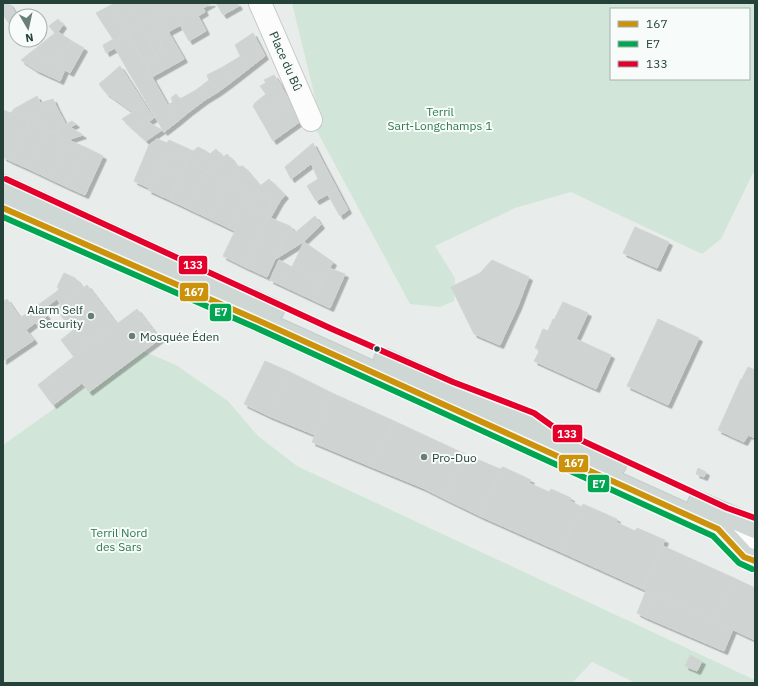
<svg xmlns="http://www.w3.org/2000/svg" width="758" height="686" font-family="'IBM Plex Sans',sans-serif">
	<style>
		.green { fill: #d1e6d8; fill-rule: evenodd }
		.building { fill: #cfd4d2; stroke: #d1d6d4; filter: url(#shadow) }
		.lines { fill: none; stroke-linecap: round; stroke-linejoin: round }
		.minor-casing { stroke: #c5cac8; stroke-width: 24 }
		.major-casing { stroke: #c3ccc9; stroke-width: 24 }
		.minor { stroke: #fcfcfc; stroke-width: 22 }
		.major { stroke: #cfd7d5; stroke-width: 22 }
		.bus-1-casing { stroke: #f7fbf9; stroke-width: 9 }
		.bus-2-casing { stroke: #f7fbf9; stroke-width: 9 }
		.bus-3-casing { stroke: #f7fbf9; stroke-width: 9 }
		.bus-1 { stroke: #cd920c; stroke-width: 6 }
		.bus-2 { stroke: #00a651; stroke-width: 6 }
		.bus-3 { stroke: #e4002b; stroke-width: 6 }
		.poi-dot { fill: #697e78; stroke: #f7fbf9; stroke-width: 1.5 }
		.bus-dot { fill: #24423a; stroke: #f7fbf9; stroke-width: 1.5 }
		.labels { text-anchor: middle; dominant-baseline: central; stroke-width: 4; stroke-linejoin: round; paint-order: stroke }
		.street-label { font-size: 12px; fill: #24423a; stroke: #f7fbf9 }
		.park-label { font-size: 12px; fill: #2d7a4b; stroke: #f7fbf9 }
		.poi-label { font-size: 12px; fill: #24423a; stroke: #f7fbf9; text-anchor: start }
		.line-badge { stroke: #f7fbf9; stroke-width: 1.5 }
		.badge-label { font-size: 11px; text-anchor: middle; font-weight: bold; fill: #fff }
	</style>
	<defs>
		<filter id="shadow"><feDropShadow dx="3.5" dy="3.5" stdDeviation="0" flood-color="#0004"/></filter>
	</defs>
	<rect width="100%" height="100%" fill="#e8edeb"/>
	<!-- green -->
	<g class="green">
		<path d="M292,3H755V169L721,239L702,254L571,192L515,208L435,246L455,278L454,301L440,307L410,304L311,120L319,114ZM611,9H749V79H611Z"/>
		<path d="M138,349L176,365L228,401L258,436L297,466L755,680V683H636L592,662L572,683H3V445Z"/>
	</g>
	<!-- building -->
	<g class="building">
		<path d="M3,3H9L16,14L20,12L23,16H16V33L3,15Z"/>
		<path d="M115,3H128L141,26L129,33L111,5Z"/>
		<path d="M128,3H153L160,16L141,26Z"/>
		<path d="M153,3H168L172,10L160,16Z"/>
		<path d="M168,3H184L172,10Z"/>
		<path d="M184,3H191L194,8L184,14L180,6Z"/>
		<path d="M191,3H212L203,8L205,12L198,16Z"/>
		<path d="M216,3H237L239,6L223,15Z"/>
		<path d="M111,5L129,33L114,41L96,13Z"/>
		<path d="M180,6L184,14L194,8L206,31L189,41L172,10Z"/>
		<path d="M172,10L181,25L168,32L160,16Z"/>
		<path d="M160,16L165,26L157,30L161,38V51L156,55L141,26Z"/>
		<path d="M58,19L63,25L58,32L72,41L54,63L39,54L35,49L55,33L49,26Z"/>
		<path d="M141,26L157,58L146,65L128,34Z"/>
		<path d="M165,26L184,59L152,77L146,65L157,58L156,55L161,51V38L157,30Z"/>
		<path d="M253,33L265,56L247,70L235,45Z"/>
		<path d="M128,34L177,122L164,132L128,71L115,48L106,53L103,45L112,40L114,41Z"/>
		<path d="M72,41L84,48L70,73L65,70L60,81L56,79L60,76L64,69L54,63Z"/>
		<path d="M35,49L39,54L64,69L60,76L56,79L36,70L21,60Z"/>
		<path d="M241,56L247,70L229,84L221,68Z"/>
		<path d="M120,66L149,111L139,108L133,112L106,93L99,84Z"/>
		<path d="M221,68L229,84L218,92L209,80L207,75Z"/>
		<path d="M274,75L280,84L266,94L260,86L266,83L264,80Z"/>
		<path d="M209,80L218,92L205,100L196,90Z"/>
		<path d="M280,84L287,97L264,113L256,102L266,94Z"/>
		<path d="M196,90L205,100L189,112L180,99Z"/>
		<path d="M176,94L180,99L189,112L177,122L168,105L173,102L171,98Z"/>
		<path d="M37,96L40,103L53,99L56,106L32,115L29,122L11,113L14,109Z"/>
		<path d="M287,97L291,103L264,125L253,106L255,103L256,102L264,113Z"/>
		<path d="M291,103L301,121L273,141L264,125Z"/>
		<path d="M56,106L66,125L52,132L29,122L32,115Z"/>
		<path d="M139,108L149,111L154,118L146,119L131,127L122,119Z"/>
		<path d="M3,110L11,113L3,131Z"/>
		<path d="M11,113L29,122L11,161L3,157V131Z"/>
		<path d="M154,118L148,122L162,130L146,141L131,127L146,119Z"/>
		<path d="M72,121L76,124L70,127L83,135L68,140L52,132Z"/>
		<path d="M29,122L47,130L29,169L11,161Z"/>
		<path d="M47,130L68,140L50,179L29,169Z"/>
		<path d="M157,139L167,143L169,140L193,151L187,162L165,151L159,167L149,188L134,181L149,145Z"/>
		<path d="M68,140L85,147L67,187L50,179Z"/>
		<path d="M313,143L320,157L291,179L285,167Z"/>
		<path d="M85,147L103,156L85,195L67,187Z"/>
		<path d="M198,147L206,151L194,165L187,162L193,151Z"/>
		<path d="M216,149L223,157L207,171L194,165L206,151L210,154Z"/>
		<path d="M165,151L187,162L180,176L159,167Z"/>
		<path d="M227,154L238,167L228,180L207,171Z"/>
		<path d="M320,157L337,189L316,201L307,186L318,179L311,163Z"/>
		<path d="M187,162L207,171L189,209L170,200Z"/>
		<path d="M243,166L260,186L258,192L257,194L254,192L246,208L241,205L248,190L228,180L238,167Z"/>
		<path d="M159,167L180,176L170,200L148,190Z"/>
		<path d="M207,171L228,180L210,219L189,209Z"/>
		<path d="M269,179L285,195L280,201L271,217L266,216L272,201L257,194L258,192L260,186Z"/>
		<path d="M228,180L248,190L229,228L210,219Z"/>
		<path d="M337,189L348,210L340,216L328,195Z"/>
		<path d="M254,192L272,201L266,216L246,208Z"/>
		<path d="M241,205L268,217L245,267L223,256L235,231L229,228Z"/>
		<path d="M315,216L321,225L303,242L274,260L290,226L295,233Z"/>
		<path d="M268,217L290,226L267,277L245,267Z"/>
		<path d="M635,227L669,242L657,268L623,253Z"/>
		<path d="M304,242L333,262L322,282L292,267Z"/>
		<path d="M279,260L292,267L283,286L270,280Z"/>
		<path d="M492,260L529,277L518,306L500,345L474,334L451,287L480,273Z"/>
		<path d="M292,267L322,282L313,300L283,286Z"/>
		<path d="M329,268L345,274L330,308L313,300Z"/>
		<path d="M64,273L75,278L83,288L61,305L57,299L42,310L47,316L37,325L35,323L26,330L34,340L3,361V302L7,299L20,318L56,292L59,289L57,287Z"/>
		<path d="M87,285L117,324L86,347L56,309Z"/>
		<path d="M563,302L588,313L576,339L611,355L596,389L534,361L540,350L535,348L543,329L548,331L553,319L554,320Z"/>
		<path d="M137,309L160,339L89,392L82,383L53,405L38,385L86,347Z"/>
		<path d="M658,319L699,338L668,405L627,386Z"/>
		<path d="M73,330L86,347L74,357L61,340Z"/>
		<path d="M265,361L290,372L269,416L244,404Z"/>
		<path d="M748,367L755,370V385L742,379Z"/>
		<path d="M290,372L332,393L315,435L269,416Z"/>
		<path d="M741,379L755,385V438L748,435L744,442L718,430Z"/>
		<path d="M332,393L394,421L372,467L312,442Z"/>
		<path d="M394,421L465,454L445,499L423,488L372,467Z"/>
		<path d="M465,454L500,469L503,467L480,516L445,499Z"/>
		<path d="M503,467L531,480L529,483L549,492L551,489L571,498L570,501L582,507L561,552L480,516Z"/>
		<path d="M698,468L706,472L704,477L696,474Z"/>
		<path d="M583,504L617,519L616,522L620,524L635,531L637,528L665,540L643,589L561,552Z"/>
		<path d="M663,546L734,578L714,621L643,589Z"/>
		<path d="M734,578L755,588V640L714,621Z"/>
		<path d="M646,591L654,594L645,617L637,613Z"/>
		<path d="M654,594L733,629L724,651L645,617Z"/>
		<path d="M690,655L702,661L697,671L685,666Z"/>
	</g>
	<g class="lines">
		<!-- minor casing -->
		<g class="minor-casing">
			<g id="minor">
				<path d="M260,3L311,120"/>
				<path d="M722,532L755,546"/>
			</g>
		</g>
		<!-- major casing -->
		<g class="major-casing">
			<g id="major">
				<path d="M3,186L273,310"/>
				<path d="M3,208L255,319L718,529L744,557L755,561"/>
				<path d="M385,360L450,389L530,420L551,435L615,465"/>
				<path d="M699,503L755,527"/>
			</g>
		</g>
		<!-- minor -->
		<use href="#minor" class="minor"/>
		<!-- major -->
		<use href="#major" class="major"/>
		<!-- bus-1 casing -->
		<g class="bus-1-casing">
			<path id="bus-1" d="M3,208L255,319L718,529L744,557L755,561"/>
		</g>
		<!-- bus-2 casing -->
		<g class="bus-2-casing">
			<path id="bus-2" d="M3,217L252,326L713,536L739,563L752,569"/>
		</g>
		<!-- bus-3 casing -->
		<g class="bus-3-casing">
			<path id="bus-3" d="M6,179L332,329L453,382L534,413L555,428L727,508L755,518"/>
		</g>
		<!-- bus-1 -->
		<use href="#bus-1" class="bus-1"/>
		<!-- bus-2 -->
		<use href="#bus-2" class="bus-2"/>
		<!-- bus-3 -->
		<use href="#bus-3" class="bus-3"/>
	</g>
	<!-- markers -->
	<g class="poi-dot">
		<circle cx="91" cy="316" r="4"/>
		<circle cx="132" cy="336" r="4"/>
		<circle cx="424" cy="457" r="4"/>
	</g>
	<circle class="bus-dot" cx="377" cy="349" r="3.5"/>
	<g class="labels">
		<!-- street labels -->
		<g class="street-label">
			<text transform="translate(286 61) rotate(66)">Place du Bû</text>
		</g>
		<!-- park labels -->
		<g class="park-label">
			<text x="440" y="111">Terril<tspan x="440" dy="14">Sart-Longchamps 1</tspan></text>
			<text x="119" y="532">Terril Nord<tspan x="119" dy="14">des Sars</tspan></text>
		</g>
		<!-- poi labels -->
		<g class="poi-label">
			<text x="83" y="309" text-anchor="end">Alarm Self<tspan x="83" dy="14">Security</tspan></text>
			<text x="140" y="336">Mosquée Éden</text>
			<text x="432" y="457">Pro-Duo</text>
		</g>
	</g>
	<g class="line-badge">
		<rect x="178" y="255" width="30" height="20" rx="4" fill="#e4002b"/>
		<rect x="179" y="282" width="30" height="20" rx="4" fill="#cd920c"/>
		<rect x="209" y="303" width="23" height="19" rx="4" fill="#00a651"/>
		<rect x="552" y="424" width="31" height="19" rx="4" fill="#e4002b"/>
		<rect x="558" y="454" width="31" height="19" rx="4" fill="#cd920c"/>
		<rect x="587" y="474" width="23" height="19" rx="4" fill="#00a651"/>
	</g>
	<g class="badge-label">
		<text x="193" y="269">133</text>
		<text x="194" y="296">167</text>
		<text x="221" y="316">E7</text>
		<text x="567" y="438">133</text>
		<text x="574" y="467">167</text>
		<text x="599" y="488">E7</text>
	</g>
	<!-- border -->
	<rect width="758" height="686" fill="none" stroke="#24423a" stroke-width="8"/>
	<!-- legend -->
	<rect x="610" y="8" width="140" height="72" fill="#f7fbf9" stroke="#a3b1ad"/>
	<rect x="618" y="21" width="20" height="6" fill="#cd920c" stroke="#a3b1ad"/>
	<text x="646" y="28" font-size="12" fill="#24423a">167</text>
	<rect x="618" y="41" width="20" height="6" fill="#00a651" stroke="#a3b1ad"/>
	<text x="646" y="48" font-size="12" fill="#24423a">E7</text>
	<rect x="618" y="61" width="20" height="6" fill="#e4002b" stroke="#a3b1ad"/>
	<text x="646" y="68" font-size="12" fill="#24423a">133</text>
	<!-- north arrow -->
	<g transform="translate(28 28) rotate(171)"><circle r="19" fill="#f7fbf9" stroke="#a3b1ad"/>
	<path d="M0-3L7 15L0 10L-7 15Z" fill="#697e78"/>
	<text y="-6" font-size="11" font-weight="bold" text-anchor="middle" fill="#24423a">N</text>
	</g>
</svg>
